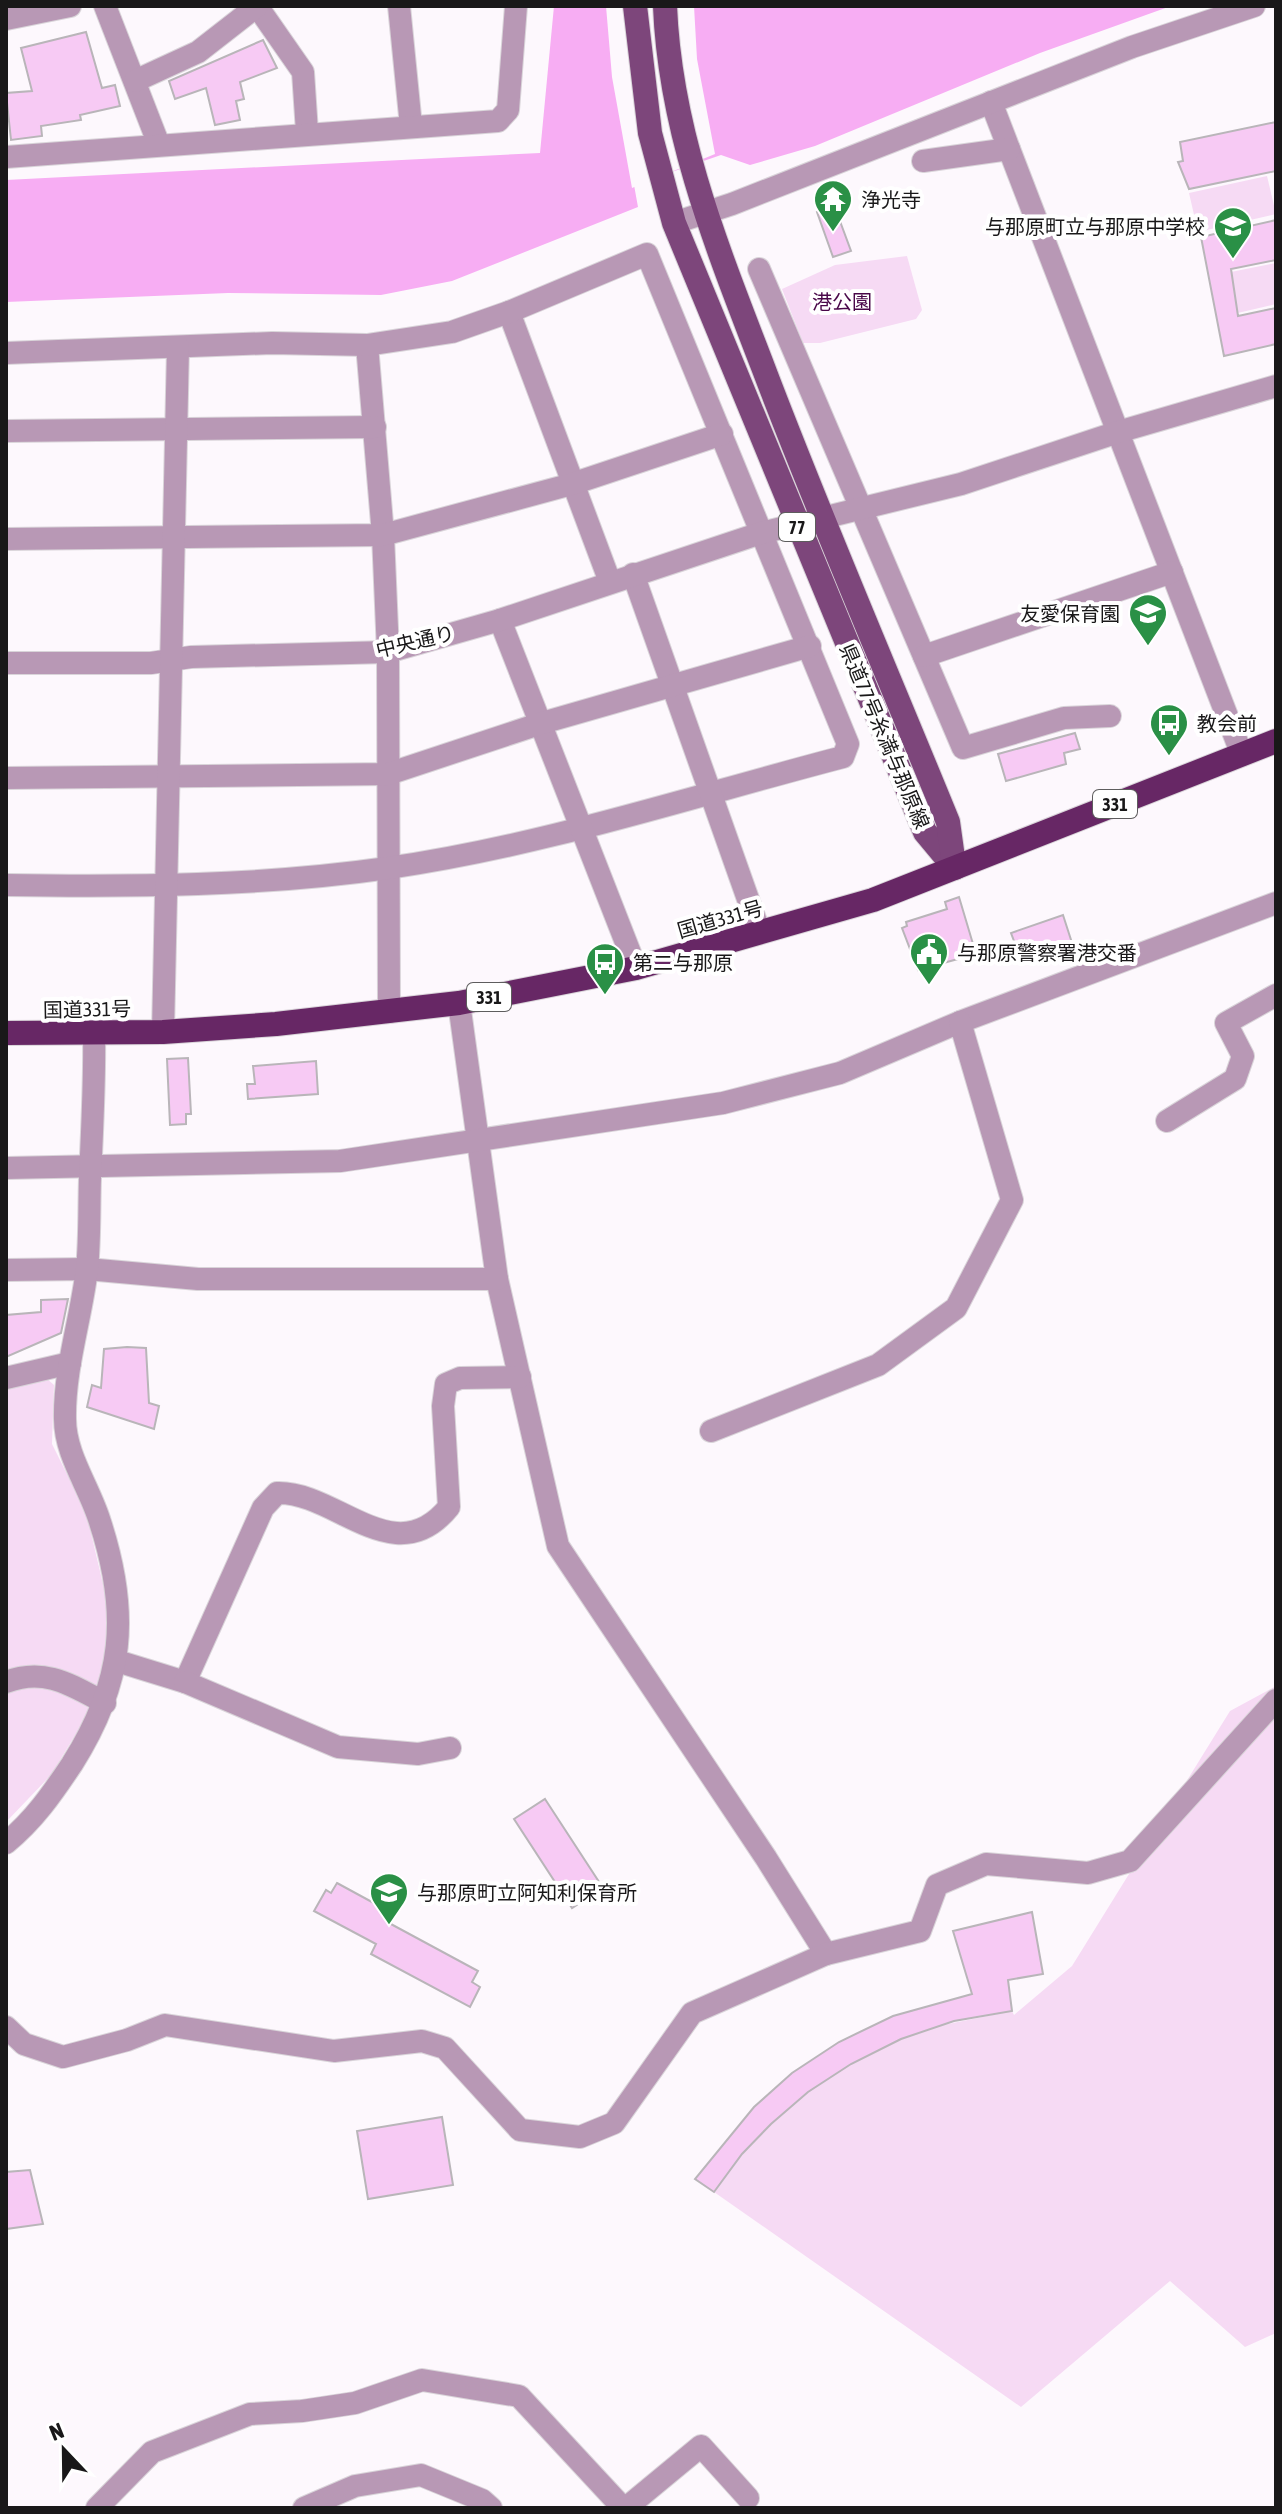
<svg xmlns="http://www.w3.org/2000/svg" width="1282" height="2514" font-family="'Asap Condensed','Noto Sans JP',sans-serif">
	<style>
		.green { fill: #f6daf4 }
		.water { fill: #f7adf3 }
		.pier { fill: #fdf8fd }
		.building { fill: #f7caf4; stroke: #b9b5b9; stroke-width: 2 }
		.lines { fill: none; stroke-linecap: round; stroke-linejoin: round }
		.minor-casing { stroke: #d9d4d9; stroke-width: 24 }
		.major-casing { stroke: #d9d4d9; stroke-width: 26 }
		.highway-casing { stroke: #d9d4d9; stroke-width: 26 }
		.minor { stroke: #b898b5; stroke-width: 22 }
		.major { stroke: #7d467b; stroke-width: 24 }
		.highway { stroke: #672765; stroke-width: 24 }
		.labels { text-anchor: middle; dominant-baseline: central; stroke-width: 8; stroke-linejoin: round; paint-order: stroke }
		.shield { fill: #fff; stroke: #5e5d5e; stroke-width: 2 }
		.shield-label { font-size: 18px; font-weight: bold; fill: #191819 }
		.poi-label { font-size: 20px; fill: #191819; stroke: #fff; text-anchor: start }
		.park-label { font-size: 20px; fill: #490749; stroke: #fff }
		.street-label { font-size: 20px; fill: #191819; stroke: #fff }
	</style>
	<rect width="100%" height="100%" fill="#fdf8fd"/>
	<!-- green -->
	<g class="green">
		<path d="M1267,176L1276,214L1198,232L1189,193Z"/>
		<path d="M907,256L922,310L916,319L820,343H803L782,289L835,265Z"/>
		<path d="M1276,263V304L1229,315L1221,274Z"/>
		<path d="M46,1378L54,1385L52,1444L86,1512L108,1605L104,1662L88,1714L51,1775L6,1822V1389Z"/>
		<path d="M1276,1686V2333L1245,2347L1170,2281L1021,2407L714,2192L742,2154L771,2124L808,2092L889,2036L1012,2011L1014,2015L1072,1966L1230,1711Z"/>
	</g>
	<!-- water -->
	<path class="water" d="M554,6H1171L1040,53L815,146L750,165L721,155L634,185L638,207L452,281L381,295L228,293L6,302V180L540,153Z"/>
	<!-- pier -->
	<path class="pier" d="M606,6H694L697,59L715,154L632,188L612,77Z"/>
	<!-- building -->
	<g class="building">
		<path d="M86,32L102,88L115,85L120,106L80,115L81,120L41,126L42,136L11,140L6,93L32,91L21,48Z"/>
		<path d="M263,40L277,68L240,82L244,99L236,101L240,120L215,125L206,88L175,99L169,81Z"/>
		<path d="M1276,122V171L1189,189L1178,162L1183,161L1180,142Z"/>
		<path d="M834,205L851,251L833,257L817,212Z"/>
		<path d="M1276,220V260L1231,269L1238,316L1276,308V344L1224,356L1201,237Z"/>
		<path d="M1075,733L1080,749L1064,753L1066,764L1006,781L998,754Z"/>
		<path d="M959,897L976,954L918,970L902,928L907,926L906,922L947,909L945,902Z"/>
		<path d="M1063,915L1072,943L1022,962L1011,933Z"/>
		<path d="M188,1058L191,1114H186V1124L170,1125L167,1059Z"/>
		<path d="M316,1061L318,1094L248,1099L247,1084H255L253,1066Z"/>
		<path d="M68,1299L61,1333L6,1357V1315L41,1312V1300Z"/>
		<path d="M127,1347L146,1348L149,1403L159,1406L154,1429L87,1407L92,1385L101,1388L104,1349Z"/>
		<path d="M545,1799L603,1888L572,1908L514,1819Z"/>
		<path d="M337,1883L394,1914L389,1923L478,1971L472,1982L480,1987L470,2007L371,1954L376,1944L314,1911L326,1890L331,1893Z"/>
		<path d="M1032,1912L1043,1974L1008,1980L1012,2011L954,2021L901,2039L851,2064L808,2092L771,2124L742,2154L714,2192L695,2179L754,2107L792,2073L839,2042L893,2016L972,1994L953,1931Z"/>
		<path d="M442,2117L453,2185L368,2199L357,2131Z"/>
		<path d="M30,2170L43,2224L6,2229V2172Z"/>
	</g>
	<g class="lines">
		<!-- minor casing -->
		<g class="minor-casing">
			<g id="minor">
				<path d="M105,6L159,145"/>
				<path d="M257,6L303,72L307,132"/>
				<path d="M399,6L411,126"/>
				<path d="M6,19L70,6"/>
				<path d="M135,81L198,52L257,6"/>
				<path d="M991,102L1242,755"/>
				<path d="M6,157L498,121L508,110L516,6"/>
				<path d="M923,161L1009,149"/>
				<path d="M674,223L732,204L1132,47L1254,6"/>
				<path d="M759,269L963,748L1064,718L1110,716"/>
				<path d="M509,312L610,582"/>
				<path d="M367,345L383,535L388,652L389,1012"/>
				<path d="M6,353L272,343L367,345L452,332L509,312L647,254L848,744L843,757C693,796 542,846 388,868C262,886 133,887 6,885"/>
				<path d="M6,431L375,427"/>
				<path d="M6,539L383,535L572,484L722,434"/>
				<path d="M633,574L760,933"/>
				<path d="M500,620L636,968"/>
				<path d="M924,656L1172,572"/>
				<path d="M6,663H151L191,657L388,652L500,620L761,533L961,484L1118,432L1276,386"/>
				<path d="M6,778L388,774L542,723L810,646"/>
				<path d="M459,1003L497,1279L558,1546L766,1858L826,1954"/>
				<path d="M163,1032L178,347"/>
				<path d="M1167,1121L1235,1079L1243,1056L1226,1023L1276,995"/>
				<path d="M6,1168L340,1161L723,1103L840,1073L960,1022L1276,903"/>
				<path d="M6,1270L87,1269L198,1279H497"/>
				<path d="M6,1378L70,1363"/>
				<path d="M711,1431L878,1365L956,1308L1012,1200L960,1022"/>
				<path d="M117,1661L185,1682L263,1508L277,1493C336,1491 395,1574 449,1507L443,1406L446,1384L460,1378L520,1377"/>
				<path d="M6,1682C45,1667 71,1685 105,1703"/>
				<path d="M185,1682L338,1747L418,1754L450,1748"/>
				<path d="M6,1843C34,1820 52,1794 72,1764C124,1682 130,1614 100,1522C90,1488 65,1455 65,1419C64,1369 81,1319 87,1269C90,1239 89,1208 90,1178C92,1130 95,1081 94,1033"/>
				<path d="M6,2027L24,2044L63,2057L127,2040L165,2025L334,2051L422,2041L445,2048L520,2130L580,2137L614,2123L692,2013L826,1954L920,1931L937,1885L986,1864L1088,1873L1130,1861L1276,1700"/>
				<path d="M97,2508L152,2452L250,2414L302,2411L355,2403L422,2380L519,2396L623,2508"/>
				<path d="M304,2508L355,2486L421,2475L482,2500L491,2508"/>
				<path d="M626,2508L701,2446L748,2498"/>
			</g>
		</g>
		<!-- major casing -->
		<g class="major-casing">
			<g id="major">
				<path d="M635,6L650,133L674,223L925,832L955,868"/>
				<path d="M665,6C670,133 718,250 763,367C821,520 886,670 948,822L954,865"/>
			</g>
		</g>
		<!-- highway casing -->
		<g class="highway-casing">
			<path id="highway" d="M6,1033L163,1032L276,1024L459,1003L636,968L873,900L1276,741"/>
		</g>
		<!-- minor -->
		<use href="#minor" class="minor"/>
		<!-- major -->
		<use href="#major" class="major"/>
		<!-- highway -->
		<use href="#highway" class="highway"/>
	</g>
	<!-- icons -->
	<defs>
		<g id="temple-pin" transform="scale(2)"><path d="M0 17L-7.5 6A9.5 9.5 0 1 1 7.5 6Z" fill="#2a9046" stroke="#fff"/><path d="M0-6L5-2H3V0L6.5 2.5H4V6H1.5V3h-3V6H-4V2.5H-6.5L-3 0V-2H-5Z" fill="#fff"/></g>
		<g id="school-pin" transform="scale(2)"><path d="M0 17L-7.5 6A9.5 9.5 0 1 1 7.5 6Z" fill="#2a9046" stroke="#fff"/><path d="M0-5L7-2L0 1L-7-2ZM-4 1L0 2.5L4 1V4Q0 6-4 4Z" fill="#fff"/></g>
		<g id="bus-pin" transform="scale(2)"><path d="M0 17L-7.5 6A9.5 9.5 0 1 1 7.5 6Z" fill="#2a9046" stroke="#fff"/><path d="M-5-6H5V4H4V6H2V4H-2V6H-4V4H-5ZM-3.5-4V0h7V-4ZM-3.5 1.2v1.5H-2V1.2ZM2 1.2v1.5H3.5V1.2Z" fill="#fff"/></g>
		<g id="civic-pin" transform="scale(2)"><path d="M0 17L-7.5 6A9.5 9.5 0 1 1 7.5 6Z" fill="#2a9046" stroke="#fff"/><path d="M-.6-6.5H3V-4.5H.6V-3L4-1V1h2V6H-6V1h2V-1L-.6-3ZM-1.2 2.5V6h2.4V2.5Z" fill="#fff"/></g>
	</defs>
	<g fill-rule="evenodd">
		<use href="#temple-pin" x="833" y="199"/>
		<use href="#school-pin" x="1233" y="226"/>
		<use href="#school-pin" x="1148" y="613"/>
		<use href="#bus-pin" x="1169" y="723"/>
		<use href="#civic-pin" x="929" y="952"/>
		<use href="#bus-pin" x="605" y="962"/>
		<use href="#school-pin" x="389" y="1892"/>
	</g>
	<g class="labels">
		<!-- shield labels -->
		<g class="shield">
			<rect x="779" y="513" width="36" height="28" rx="6"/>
			<rect x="1093" y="790" width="44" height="28" rx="6"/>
			<rect x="467" y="983" width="44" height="28" rx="6"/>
		</g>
		<g class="shield-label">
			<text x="797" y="527">77</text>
			<text x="1115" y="804">331</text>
			<text x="489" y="997">331</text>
		</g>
		<!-- poi labels -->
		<g class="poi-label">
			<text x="861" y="199">浄光寺</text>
			<text x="1205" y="226" text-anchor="end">与那原町立与那原中学校</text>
			<text x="1120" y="613" text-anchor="end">友愛保育園</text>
			<text x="1197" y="723">教会前</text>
			<text x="957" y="952">与那原警察署港交番</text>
			<text x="633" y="962">第二与那原</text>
			<text x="417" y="1892">与那原町立阿知利保育所</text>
		</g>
		<!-- park labels -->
		<g class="park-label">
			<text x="842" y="301">港公園</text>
		</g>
		<!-- street labels -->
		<g class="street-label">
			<text transform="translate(415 641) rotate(-13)">中央通り</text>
			<text transform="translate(885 736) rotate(67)">県道77号糸満与那原線</text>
			<text transform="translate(720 919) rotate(-16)">国道331号</text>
			<text transform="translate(87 1009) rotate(-1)">国道331号</text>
		</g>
	</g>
	<!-- border -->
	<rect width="1282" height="2514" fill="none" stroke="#191819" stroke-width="16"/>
	<!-- north arrow -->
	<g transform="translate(64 2450) rotate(338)" stroke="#ffffff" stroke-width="6" paint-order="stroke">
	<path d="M0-6L14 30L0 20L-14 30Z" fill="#191819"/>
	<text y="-12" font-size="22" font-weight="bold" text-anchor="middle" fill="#191819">N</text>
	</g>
</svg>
